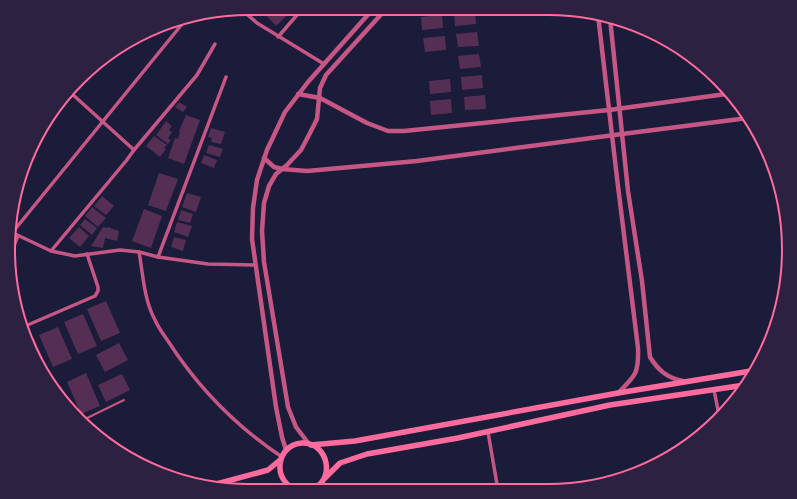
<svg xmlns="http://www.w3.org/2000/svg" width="797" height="499" font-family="'Varela Round',sans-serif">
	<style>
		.building { fill: #542f53 }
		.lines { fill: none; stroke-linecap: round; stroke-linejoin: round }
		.service { stroke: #c65784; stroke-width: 2 }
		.minor { stroke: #c65784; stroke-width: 3.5 }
		.tertiary { stroke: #c65784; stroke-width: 4.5 }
		.primary { stroke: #ff6b9d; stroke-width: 5.5 }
		.rim { fill: none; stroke: #ff6b9d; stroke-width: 2 }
	</style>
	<rect width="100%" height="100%" fill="#1b1b3a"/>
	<!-- building -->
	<g class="building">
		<path d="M259,8H295L276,26Z"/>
		<path d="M475,11L476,24L455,26L454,13Z"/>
		<path d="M442,15L443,28L422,30L421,17Z"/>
		<path d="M477,32L479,46L458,47L456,34Z"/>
		<path d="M445,36L446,50L425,52L423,38Z"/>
		<path d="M479,54L481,67L460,69L458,56Z"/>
		<path d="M482,75L483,88L462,90L461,77Z"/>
		<path d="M450,79L451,92L430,94L429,81Z"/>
		<path d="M485,95L486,109L465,110L464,97Z"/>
		<path d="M451,99L452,113L431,115L430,101Z"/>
		<path d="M179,102L187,107L183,112L175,107Z"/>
		<path d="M186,115L200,120L184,164L168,158L175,138L178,139L180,132L179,131Z"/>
		<path d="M166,121L172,126L169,130L172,132L168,138L171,140L168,144L156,135Z"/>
		<path d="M211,128L225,132L221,144L211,142L212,138L208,137Z"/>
		<path d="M154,136L167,145L164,148L166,149L160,157L146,146Z"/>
		<path d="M209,145L223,149L220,157L206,153Z"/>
		<path d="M204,155L217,160L214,168L201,163Z"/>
		<path d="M159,173L178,179L166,211L148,205Z"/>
		<path d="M187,193L201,197L196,212L182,207Z"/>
		<path d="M102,196L114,206L106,215L94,206Z"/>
		<path d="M92,207L106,218L98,227L85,216Z"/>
		<path d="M144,209L162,216L151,248L132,241Z"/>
		<path d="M181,210L193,214L190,223L178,220Z"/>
		<path d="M85,219L97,228L92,235L80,225Z"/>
		<path d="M177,222L192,226L188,237L174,232Z"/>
		<path d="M79,227L89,236L80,247L69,238Z"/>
		<path d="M103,227L107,228L108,227L119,231L117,241L105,238L103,248L91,246Z"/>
		<path d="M174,237L186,240L183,251L171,247Z"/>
		<path d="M106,301L120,333L101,341L87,309Z"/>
		<path d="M83,314L97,346L78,354L64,322Z"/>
		<path d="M58,327L72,359L53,367L39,335Z"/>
		<path d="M34,338L48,371L44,373L29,341Z"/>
		<path d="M119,343L128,360L105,372L96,355Z"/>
		<path d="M86,373L100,406L81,414L67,382Z"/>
		<path d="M122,374L130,390L106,402L98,385Z"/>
		<path d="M61,386L70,406L54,389Z"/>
	</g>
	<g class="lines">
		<!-- service -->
		<path class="service" d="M83,420L124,400"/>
		<!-- minor -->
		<g class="minor">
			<path d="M241,9L257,23L324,64"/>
			<path d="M278,37L303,8"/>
			<path d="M51,116L71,93"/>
			<path d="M134,150L197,75L215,44"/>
			<path d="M11,232L51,251L75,256L120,250L139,252L158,257L208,264L255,265"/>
			<path d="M12,233L187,18"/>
			<path d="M51,251L126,161L134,150L71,93L76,85"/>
			<path d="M139,252C143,274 144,300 155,320C158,327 163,334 168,341C197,386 237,427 282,457"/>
			<path d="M9,257L18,236"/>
			<path d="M158,257L226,77"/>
			<path d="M23,327L95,296L98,291V287L87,254"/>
			<path d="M714,390L719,415"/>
			<path d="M488,432L498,490"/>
		</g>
		<!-- tertiary -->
		<g class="tertiary">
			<path d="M598,15L617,178L638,348C639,374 635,376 618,393"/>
			<path d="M610,18L628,191L642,281L650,357C658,370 667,378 683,381"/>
			<path d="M298,94L320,98L367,123L388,131H404L609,110L726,94"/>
			<path d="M264,158L274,167L282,169L307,171L417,161L622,134L748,118"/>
			<path d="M309,444L296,427L288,407L264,262L262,231L264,203L269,186L276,174L287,165L301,150L310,133L317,119L320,88L326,75L386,9"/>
			<path d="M286,450L282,437L276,407L252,239L253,208L257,180L267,150L285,112L308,82L373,9"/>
		</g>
		<!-- primary -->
		<g class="primary">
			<path d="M311,445L355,441L618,393L751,371"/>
			<path d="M325,478L340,463L367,454L458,438L610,405L745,385"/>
			<path d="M209,486L268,470L280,460"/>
			<path d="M255,489L271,486L290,487"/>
			<path d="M295,489C272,480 276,445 302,443C329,442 336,482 311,489"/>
		</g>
	</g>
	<!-- crop -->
	<path d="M0 0H797V499H0ZM249 15H548A234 234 0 0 1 782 249V250A234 234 0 0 1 548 484H249A234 234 0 0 1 15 250V249A234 234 0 0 1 249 15Z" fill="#2d2142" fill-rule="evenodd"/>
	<path class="rim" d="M249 15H548A234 234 0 0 1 782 249V250A234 234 0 0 1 548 484H249A234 234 0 0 1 15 250V249A234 234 0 0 1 249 15Z"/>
</svg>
